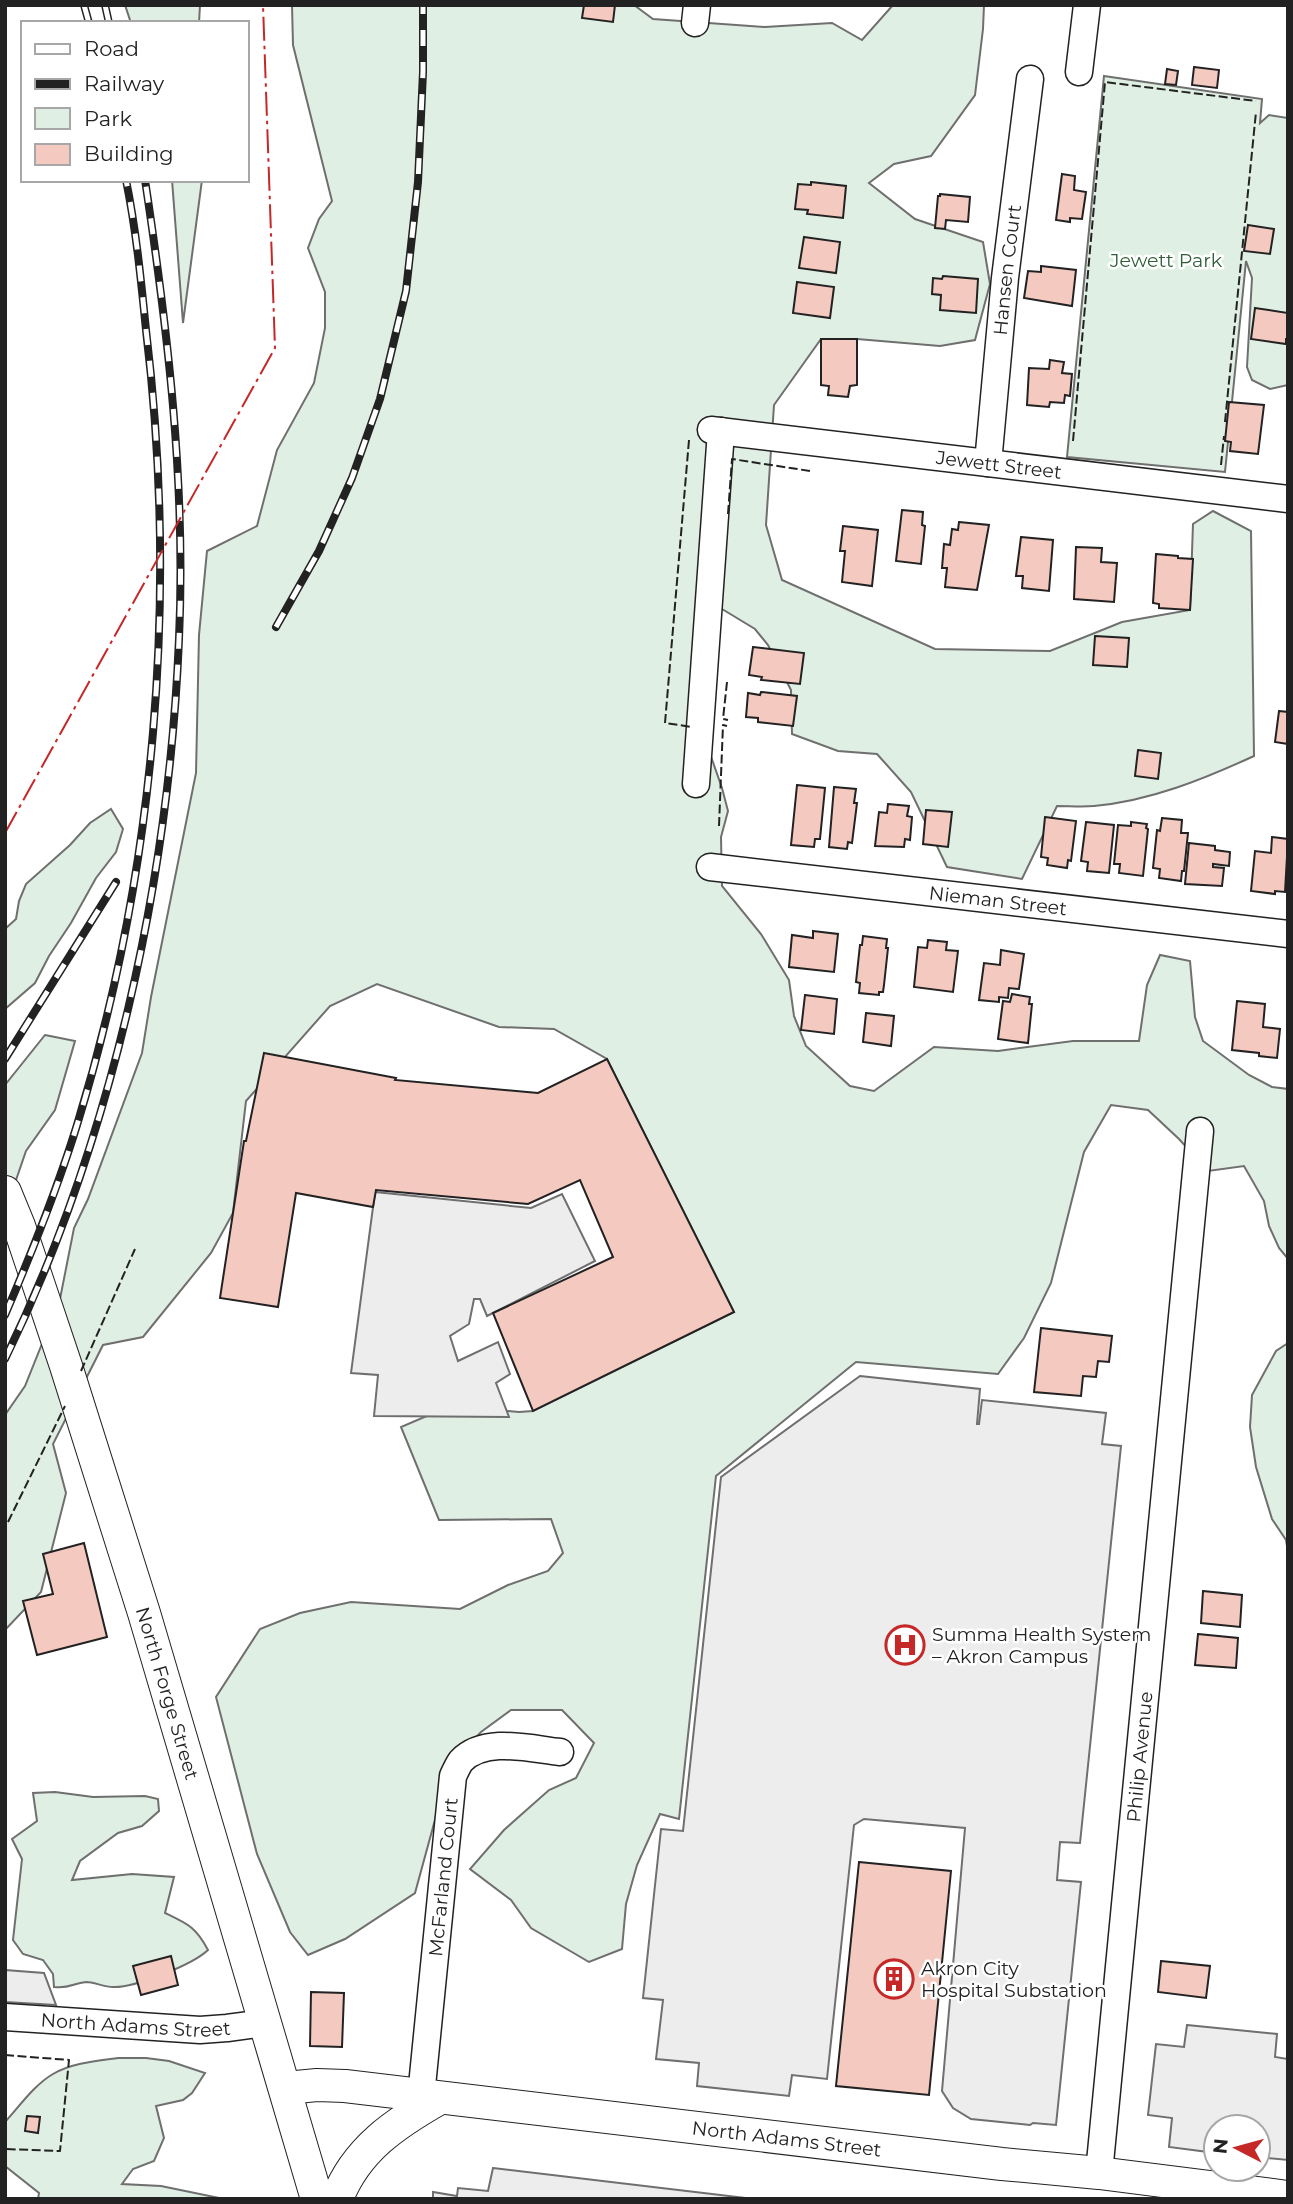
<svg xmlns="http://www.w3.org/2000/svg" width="1293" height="2204" font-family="Montserrat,sans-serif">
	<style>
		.green { fill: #e0efe3; stroke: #6f6f6f; stroke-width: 2 }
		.parking { fill: #ededed; stroke: #6f6f6f; stroke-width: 2 }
		.building { fill: #f3c9c0; stroke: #222; stroke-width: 2 }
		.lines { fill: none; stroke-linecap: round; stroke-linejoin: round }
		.minor-casing { stroke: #222; stroke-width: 29 }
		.tertiary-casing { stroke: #222; stroke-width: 34 }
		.minor { stroke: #fff; stroke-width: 26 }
		.tertiary { stroke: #fff; stroke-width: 32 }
		.rail-casing { stroke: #222; stroke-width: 8 }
		.rail { stroke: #fff; stroke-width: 5; stroke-dasharray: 16; stroke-linecap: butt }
		.fence { stroke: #222; stroke-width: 2; stroke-dasharray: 9 3.5; stroke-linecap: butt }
		.power { stroke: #c62828; stroke-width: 2; stroke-dasharray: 24 5 3.5 5; stroke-linecap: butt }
		.labels { text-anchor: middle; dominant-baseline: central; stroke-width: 5; stroke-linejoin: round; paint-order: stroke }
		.park-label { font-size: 19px; fill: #2f5e38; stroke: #fff }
		.street-label { font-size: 19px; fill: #222; stroke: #fff }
		.poi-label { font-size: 19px; fill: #222; stroke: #fff; text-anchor: start }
	</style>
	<rect width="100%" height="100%" fill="#fff"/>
	<!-- green -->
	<g class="green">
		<path d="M125,5H200L199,23H131Z"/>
		<path d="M292,5H634L653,19L765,27L832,23L862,40L893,5H984L983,29L975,95L931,156L894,164L869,183L915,219L983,242L990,284L975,340L940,346L857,339H821L774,405L766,525L782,580L935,649L1050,651L1122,622L1190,610L1193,524L1213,511L1251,531L1254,756C1204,779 1150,801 1094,806C1082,807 1069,806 1057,806L1022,879L947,867L911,792L877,754L838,751L792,734L791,690L768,645L755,629L722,609L698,619L694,708L722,788L728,811L721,837L722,886L761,934L789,980L794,1016L806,1046L850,1086L874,1091L934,1047L998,1051L1073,1041H1139L1147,985L1160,955L1190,961L1195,1017L1203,1041L1249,1075L1272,1087L1288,1089V1259L1279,1248L1269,1226L1264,1201L1244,1166L1208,1171L1179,1139L1148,1110L1111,1105L1084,1152L1051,1283L1024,1338L998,1374L856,1362L716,1476L679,1819L660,1814L637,1865L626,1904L622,1949L589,1962L531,1928L511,1900L470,1869L504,1830L549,1790L576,1778L594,1743L562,1710H511L481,1732L450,1765L415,1893L345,1939L308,1955L290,1932L257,1854L216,1697L260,1629L300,1613L351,1602L460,1609L508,1585L548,1571L563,1553L551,1519L439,1520L401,1427L450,1406L519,1412L533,1411L734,1312L607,1059L554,1029L499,1027L377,984L330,1006L246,1101L233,1213L211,1253L143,1337L103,1345L53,1444L66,1493L41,1592L5,1630V1415L25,1386L60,1299L74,1228L88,1199L142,1053L151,997L196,773L199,635L207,551L257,526L277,450L314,383L325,328V292L308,248L319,219L332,201L293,45Z"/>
		<path d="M1104,76L1262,99L1260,123L1269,115L1288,118V385L1270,389L1252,380L1247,367L1252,278L1246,261L1225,472L1067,457Z"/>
		<path d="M172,180H202L183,323Z"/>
		<path d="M111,809L123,829L116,852L96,878L71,923L49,956L35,983L5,1009V929L16,919L19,901L26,884L70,845L90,823Z"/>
		<path d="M45,1035L75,1041L55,1110L26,1151L5,1212V1085Z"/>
		<path d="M1288,1343V1552L1286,1540L1272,1519L1256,1467L1250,1427L1252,1395L1276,1351Z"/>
		<path d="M55,1792L93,1797L145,1796L158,1799L159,1811L142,1826L118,1833L80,1861L72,1880L132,1874L174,1877L165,1913C188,1924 196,1927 208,1950C192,1965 134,1988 113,1987C104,1987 94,1982 86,1982C73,1983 70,1989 54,1987L53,1974L43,1960L23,1954L13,1940L22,1859L12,1839L37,1821L33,1793Z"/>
		<path d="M118,2058H146L169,2061L205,2073L192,2093L183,2100L156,2106L164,2138L154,2161L133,2169L122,2184L161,2186L224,2199H38L39,2193L5,2166V2122C19,2107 34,2085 53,2074C72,2063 96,2061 118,2058Z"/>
	</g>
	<!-- parking -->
	<g class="parking">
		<path d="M375,1192L531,1208L562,1194L595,1261L487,1316L480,1299H474L469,1324L450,1336L458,1361L498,1342L510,1374L496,1383L509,1417L374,1416L378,1375L351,1373Z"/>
		<path d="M860,1376L980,1389L977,1424H979L982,1400L1106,1413L1102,1444L1121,1446L1080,1843L1060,1842L1057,1880L1081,1882L1056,2125L1033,2123L1030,2125L971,2119L953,2108L942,2091L965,1828L864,1819L854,1825L827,2079L792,2075L789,2096L697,2086L699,2063L656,2059L663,2000L643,1998L661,1829L683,1831L721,1477Z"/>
		<path d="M5,1970L44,1973L56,2005L5,2002Z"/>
		<path d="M1187,2025L1277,2034L1275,2057L1288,2059V2160L1258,2157V2127H1216V2153L1169,2147L1172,2118L1148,2115L1156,2044L1184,2047Z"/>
		<path d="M493,2168L754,2199H433V2192L457,2196L458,2188L488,2191Z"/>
	</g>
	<!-- building -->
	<g class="building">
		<path d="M584,5H615L613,22L582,18Z"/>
		<path d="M1194,67L1219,70L1217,88L1192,85Z"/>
		<path d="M1167,69L1178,71L1176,85L1165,84Z"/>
		<path d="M1062,174L1075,176L1074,190L1086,192L1082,219L1070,218V222L1056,220Z"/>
		<path d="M811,182L846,186L843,218L807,214L808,210L795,209L798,184L811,185Z"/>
		<path d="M940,194L970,197L968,222L946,220L945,229L935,228L938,196H940Z"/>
		<path d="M1248,225L1274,229L1270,254L1244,251Z"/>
		<path d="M804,237L840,242L836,273L799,268Z"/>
		<path d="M1041,266L1076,270L1072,306L1024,298L1028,271L1041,272Z"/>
		<path d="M943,276L978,279L976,313L940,310L941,295L932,294L933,278L942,279Z"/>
		<path d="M797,282L834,287L830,318L793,313Z"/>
		<path d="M1255,308L1288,313V339H1286V344L1251,339Z"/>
		<path d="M821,339H857V385L850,386L848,397L828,395L829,386L821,385Z"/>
		<path d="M1050,360L1064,362L1062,373L1072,374L1070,396L1065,395L1064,403L1050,402L1049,407L1027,405L1029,368L1049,369Z"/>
		<path d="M1229,402L1264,405L1258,454L1230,451L1231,442L1225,441Z"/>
		<path d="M902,510L923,512L922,525L925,526L921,564L896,561Z"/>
		<path d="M959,522L989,525L977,590L945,587L947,568H942L944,544L950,545L952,529L958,530Z"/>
		<path d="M843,526L878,530L872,586L842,582L845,551H840Z"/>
		<path d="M1021,537L1053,540L1049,591L1022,588L1023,576H1016Z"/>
		<path d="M1076,547L1102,548L1101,562L1117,563L1114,602L1074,599Z"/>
		<path d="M1156,554L1178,556V558L1193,559L1190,610L1159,608V604L1153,603Z"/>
		<path d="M1095,636L1129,638L1127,667L1093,665Z"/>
		<path d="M753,647L804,653L800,684L761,680L762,677L749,675Z"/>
		<path d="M761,692L797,696L793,726L758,722V718L746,717L748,693L760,695Z"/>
		<path d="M1279,711L1288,712V744L1275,742Z"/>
		<path d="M1138,750L1161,753L1158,779L1135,776Z"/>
		<path d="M797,785L825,788L820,839H815L814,847L791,845Z"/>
		<path d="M834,787L856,789L854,803H857L852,843L848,842L847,849L829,847Z"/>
		<path d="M888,804L909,806L907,816L912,817L910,840L905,839L904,847L875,846L879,812L887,813Z"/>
		<path d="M926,810L952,812L948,847L923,844Z"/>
		<path d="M1045,817L1076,821L1071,861L1068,860L1067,868L1047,865L1048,858L1041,857Z"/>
		<path d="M1162,818L1182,820L1181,833H1188L1184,871H1182L1181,881L1159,878L1160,869L1153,868L1157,830L1160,831Z"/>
		<path d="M1086,822L1114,825L1109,873L1087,871L1088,862L1081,861Z"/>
		<path d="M1131,822L1147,824L1146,828L1148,829L1143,876L1119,873L1120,864H1114L1118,825L1131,826Z"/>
		<path d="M1272,837L1288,839L1285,892L1275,891V894L1251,891L1255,851L1271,853Z"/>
		<path d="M1189,843L1215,846V850L1230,852L1229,866L1213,864V867L1224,868L1222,886L1185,884Z"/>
		<path d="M813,931L838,934L834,972L789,967L792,935L813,938Z"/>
		<path d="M863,936L887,939L886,948H888L884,985L883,992H879V995L859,993L860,983L856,982L860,945H862Z"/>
		<path d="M928,940L947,942L946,950L958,951L953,992L914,987L918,947L927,948Z"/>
		<path d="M1001,950L1024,954L1019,989L1009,988L1008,998L999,997V1002L979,1000L984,963L1000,965Z"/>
		<path d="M1012,994L1030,997L1029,1004H1032L1028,1043L998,1039L1003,1001L1010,1002Z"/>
		<path d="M805,995L837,999L834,1034L801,1030Z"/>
		<path d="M1237,1001L1265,1004L1263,1027L1280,1029L1277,1058L1259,1056V1053L1232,1050Z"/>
		<path d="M866,1013L894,1016L891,1046L863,1042Z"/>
		<path d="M264,1053L396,1078L395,1080L538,1093L607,1059L734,1312L533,1411L493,1313L613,1257L580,1180L528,1204L376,1190L373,1207L296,1193L278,1307L220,1298L244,1141H246Z"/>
		<path d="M1041,1328L1112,1336L1109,1362L1098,1361L1096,1377L1083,1376L1081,1396L1034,1392Z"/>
		<path d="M84,1543L107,1637L37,1655L23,1601L53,1594L43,1554Z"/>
		<path d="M1203,1591L1242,1595L1240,1627L1201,1623Z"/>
		<path d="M1198,1634L1238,1638L1236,1668L1195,1665Z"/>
		<path d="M859,1862L951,1871L929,2095L836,2086Z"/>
		<path d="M171,1956L178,1985L141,1995L133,1966Z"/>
		<path d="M1161,1961L1210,1966L1206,1998L1158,1992Z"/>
		<path d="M311,1992L344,1993L342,2047L310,2046Z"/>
		<path d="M27,2116L40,2117L38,2133L25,2131Z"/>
	</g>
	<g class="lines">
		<!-- minor casing -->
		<g class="minor-casing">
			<g id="minor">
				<path d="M695,23L697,5"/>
				<path d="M1079,72L1087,5"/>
				<path id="s1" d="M711,430L1288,499"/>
				<path id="s2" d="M988,463L1005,278L1030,79"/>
				<path d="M696,784L721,431"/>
				<path id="s3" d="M710,867L1288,934"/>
				<path id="s4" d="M5,2017L200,2030L227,2028L265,2023"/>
				<path id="s5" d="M421,2096L453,1776C455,1772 458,1765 461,1761C485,1736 531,1749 560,1752"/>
				<path id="s6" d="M1099,2173L1200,1131"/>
			</g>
		</g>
		<!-- tertiary casing -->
		<g class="tertiary-casing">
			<g id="tertiary">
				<path id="s7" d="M5,1192L19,1226L66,1366L144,1613L317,2199"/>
				<path id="s8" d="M286,2088L317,2085L345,2086L1002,2164L1099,2173L1288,2197"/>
				<path d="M337,2199C356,2149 396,2123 440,2098"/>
			</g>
		</g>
		<!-- minor -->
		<use href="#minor" class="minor"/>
		<!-- tertiary -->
		<use href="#tertiary" class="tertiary"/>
		<!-- rail casing -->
		<g class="rail-casing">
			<g id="rail">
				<path d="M84,5L89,23"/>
				<path d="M105,5L109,23"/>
				<path d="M276,627L319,551L352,478L380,399L406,291L418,182L423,72V5"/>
				<path d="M5,1059L116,882"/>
				<path d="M5,1315C32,1252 57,1190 77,1125C156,868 178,596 146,330C141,280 136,229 126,180"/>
				<path d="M5,1359C112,1140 169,881 179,639C186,485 168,332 145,180"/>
			</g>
		</g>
		<!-- rail -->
		<use href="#rail" class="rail"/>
		<!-- fence -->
		<g class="fence">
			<path d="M1225,422L1256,112"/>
			<path d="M689,440L665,723L692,727"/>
			<path d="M1073,441L1105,82L1256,101"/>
			<path d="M1221,465L1224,436"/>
			<path d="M728,514L732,459L810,471"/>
			<path d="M727,682L723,719L728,720"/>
			<path d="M719,826L723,725L727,726"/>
			<path d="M81,1371L135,1249"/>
			<path d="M8,1522L65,1406"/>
			<path d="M5,2055L69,2060L60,2151L5,2149"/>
		</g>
		<!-- power -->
		<path class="power" d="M5,833L275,348L263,5"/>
	</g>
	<!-- icons -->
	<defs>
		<g id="hospital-ring" transform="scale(2.0125)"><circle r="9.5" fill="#fff" stroke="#c62828" stroke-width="1.5"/><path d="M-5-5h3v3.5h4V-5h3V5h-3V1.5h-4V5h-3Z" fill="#c62828"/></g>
		<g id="building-ring" transform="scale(2.0125)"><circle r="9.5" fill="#fff" stroke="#c62828" stroke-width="1.5"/><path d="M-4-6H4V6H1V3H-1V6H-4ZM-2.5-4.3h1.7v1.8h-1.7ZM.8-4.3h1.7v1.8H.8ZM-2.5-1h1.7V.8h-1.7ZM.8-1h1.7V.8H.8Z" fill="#c62828"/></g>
	</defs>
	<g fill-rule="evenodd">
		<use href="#hospital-ring" x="905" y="1645"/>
		<use href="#building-ring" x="894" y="1979"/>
	</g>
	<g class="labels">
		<!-- park labels -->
		<g class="park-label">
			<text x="1166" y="260">Jewett Park</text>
		</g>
		<!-- street labels -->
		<g class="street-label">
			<text stroke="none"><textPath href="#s2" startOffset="194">Hansen Court</textPath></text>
			<text stroke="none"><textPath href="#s1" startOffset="290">Jewett Street</textPath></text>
			<text stroke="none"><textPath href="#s3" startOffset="290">Nieman Street</textPath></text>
			<text stroke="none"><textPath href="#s7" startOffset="527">North Forge Street</textPath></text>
			<text stroke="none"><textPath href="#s6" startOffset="418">Philip Avenue</textPath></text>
			<text stroke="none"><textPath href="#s5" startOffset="220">McFarland Court</textPath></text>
			<text stroke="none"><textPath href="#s4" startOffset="131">North Adams Street</textPath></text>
			<text stroke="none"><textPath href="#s8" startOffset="504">North Adams Street</textPath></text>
		</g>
		<!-- poi labels -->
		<g class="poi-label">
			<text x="932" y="1634">Summa Health System<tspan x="932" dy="22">– Akron Campus</tspan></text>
			<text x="921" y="1968">Akron City<tspan x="921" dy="22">Hospital Substation</tspan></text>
		</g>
	</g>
	<!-- border -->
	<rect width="1293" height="2204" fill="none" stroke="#222222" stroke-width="14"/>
	<!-- legend -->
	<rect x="21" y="21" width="228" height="161" fill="#ffffff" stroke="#a7a7a7" stroke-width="2"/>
	<rect x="35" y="44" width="35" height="10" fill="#ffffff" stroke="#a7a7a7" stroke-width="2"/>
	<text x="84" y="56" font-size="21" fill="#222222">Road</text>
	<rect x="35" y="79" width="35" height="10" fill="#222222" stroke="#a7a7a7" stroke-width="2"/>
	<text x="84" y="91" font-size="21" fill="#222222">Railway</text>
	<rect x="35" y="108" width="35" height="21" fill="#e0efe3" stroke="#a7a7a7" stroke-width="2"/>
	<text x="84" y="126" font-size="21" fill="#222222">Park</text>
	<rect x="35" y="144" width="35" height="21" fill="#f3c9c0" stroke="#a7a7a7" stroke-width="2"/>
	<text x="84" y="161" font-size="21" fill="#222222">Building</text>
	<!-- north arrow -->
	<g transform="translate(1237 2148) rotate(276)"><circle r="33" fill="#ffffff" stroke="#a7a7a7" stroke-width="2"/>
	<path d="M0-5L12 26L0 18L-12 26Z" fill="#c62828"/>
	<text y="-10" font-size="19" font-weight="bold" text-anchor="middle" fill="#222222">N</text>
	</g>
</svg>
